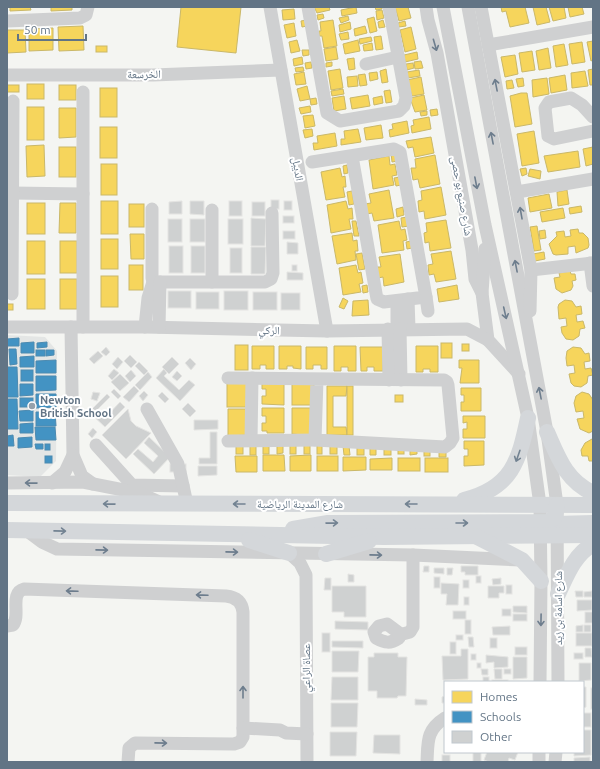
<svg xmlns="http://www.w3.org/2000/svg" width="600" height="769" font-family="Ubuntu,'Noto Naskh Arabic',sans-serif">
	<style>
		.built { fill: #e4e6e5 }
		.homes { fill: #f6d55c; stroke: #cab868 }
		.schools { fill: #4393c3; stroke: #4c8ab0 }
		.building { fill: #cfd1d1; stroke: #e4e4e2 }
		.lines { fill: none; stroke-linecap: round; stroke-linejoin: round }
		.minor { stroke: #cfd0d1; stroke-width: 13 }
		.major { stroke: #d4d7da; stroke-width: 16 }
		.oneway { stroke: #6d7d8d }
		.oneway2 { stroke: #738392 }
		.poi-dot { fill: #95a1ab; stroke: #fff; stroke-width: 1.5 }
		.labels { text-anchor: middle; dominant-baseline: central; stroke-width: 4; stroke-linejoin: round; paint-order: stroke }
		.street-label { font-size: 11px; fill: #627485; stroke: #fff }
		.poi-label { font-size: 11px; font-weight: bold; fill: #627485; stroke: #fff; text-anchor: start }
	</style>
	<rect width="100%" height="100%" fill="#f4f5f2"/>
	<!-- built -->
	<path class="built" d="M7,335L45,337L57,351L56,461L40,477L7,475Z"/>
	<!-- homes -->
	<g class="homes">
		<path d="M10,7H30L31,10L10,11Z"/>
		<path d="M51,7H72V10L51,11Z"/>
		<path d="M181,7H241L236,53L177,47Z"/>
		<path d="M314,7H329L330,10L317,13Z"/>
		<path d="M356,7L357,13L342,16L341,10Z"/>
		<path d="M375,7H382V9L376,10Z"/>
		<path d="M395,7H408L411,18L399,21Z"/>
		<path d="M501,7H525L529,23L510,27L506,11L502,12Z"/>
		<path d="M533,7H546L550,22L537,25Z"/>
		<path d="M549,7H564L566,18L553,21Z"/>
		<path d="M568,7H582L584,14L570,17Z"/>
		<path d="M294,9L295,19L283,20L282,10Z"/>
		<path d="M382,10L384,18L377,20L376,11Z"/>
		<path d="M323,14L324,18L318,20L317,15Z"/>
		<path d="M348,16L349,20L341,23L339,18Z"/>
		<path d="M374,17L377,31L370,33L367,19Z"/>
		<path d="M306,20L307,26L302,27L301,21Z"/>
		<path d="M333,20L337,46L324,48L322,36H319V31H321L320,22Z"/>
		<path d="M383,20L385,27L379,28L378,22Z"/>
		<path d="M405,21L406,26L399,27L398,23Z"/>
		<path d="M350,22L351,29L340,32L339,25Z"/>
		<path d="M294,23L296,36L287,38L284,25Z"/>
		<path d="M83,26L84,50L59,51L58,27Z"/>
		<path d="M365,26L367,33L355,36L354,29Z"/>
		<path d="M411,27L416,49L405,52L400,30Z"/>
		<path d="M53,28V50L29,51V29Z"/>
		<path d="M7,30H25L26,52L7,53Z"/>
		<path d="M348,32L349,39L341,40L339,34Z"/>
		<path d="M381,36L383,49L376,50L374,37Z"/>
		<path d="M371,37L372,41L360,44L359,39Z"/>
		<path d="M297,40L300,51L291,53L289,42Z"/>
		<path d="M358,40L360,51L345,54L343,44Z"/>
		<path d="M593,41V60L591,61L587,42Z"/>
		<path d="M582,42L585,62L572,64L569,44Z"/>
		<path d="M372,43L373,50L364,51L363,45Z"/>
		<path d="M564,44L568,65L556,67L553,46Z"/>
		<rect x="96" y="46" width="11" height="6"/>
		<path d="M336,47L338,59L326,61L324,49Z"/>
		<path d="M548,48L551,68L539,70L536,51Z"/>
		<path d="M302,50H309V55L303,56Z"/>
		<path d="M532,51L535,70L522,72L519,53Z"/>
		<path d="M417,52L418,59L405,62L404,55Z"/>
		<path d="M515,55L518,74L505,77L501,57Z"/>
		<path d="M302,57L303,64L294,66L293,59Z"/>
		<path d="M354,58L355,69L349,70L347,59Z"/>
		<path d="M421,61L423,68L415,69L414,62Z"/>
		<path d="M311,62L312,68L306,69L305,63Z"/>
		<path d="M332,62V66L326,67V63Z"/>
		<path d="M413,63L414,68L407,70L406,64Z"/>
		<path d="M303,67L304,71L296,72L295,68Z"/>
		<path d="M340,69L343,88L331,90L328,71Z"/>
		<path d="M386,69L388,82L382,83L380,71Z"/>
		<path d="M593,69V85H590L588,70Z"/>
		<path d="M419,70L420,76L408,78L407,72Z"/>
		<path d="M585,71L588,86L572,88L571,73Z"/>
		<path d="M304,72L306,84L296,85L294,74Z"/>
		<path d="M377,72L378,79L370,81L369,73Z"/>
		<path d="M365,74L367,85L360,86L358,75Z"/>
		<path d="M565,75L567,90L551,93L549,78Z"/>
		<path d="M357,76L358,86L348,87L347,77Z"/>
		<path d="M421,77L424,94L412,96L407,80Z"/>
		<path d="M523,78L524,86L518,87L516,79Z"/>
		<path d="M547,78L549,94L533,97L532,80Z"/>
		<path d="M512,80L514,88L507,89L506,81Z"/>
		<rect x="27" y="84" width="17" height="15"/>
		<rect x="7" y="85" width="12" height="7"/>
		<rect x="59" y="85" width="17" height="15"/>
		<path d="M307,86L310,99L300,101L297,89Z"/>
		<rect x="100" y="88" width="17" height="29"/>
		<path d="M343,89L344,94L332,96L331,91Z"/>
		<path d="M390,90L392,102L386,103L384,91Z"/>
		<path d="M521,93H527L532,124L515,127L510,96Z"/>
		<path d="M368,95L370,106L352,109L350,98Z"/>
		<path d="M424,95L427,110L415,112L410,98Z"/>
		<path d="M344,96L346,109L334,111L332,98Z"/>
		<path d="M382,96L383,103L374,105L373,98Z"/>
		<path d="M316,98L317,104L311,105L310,99Z"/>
		<path d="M310,106L311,112L301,114L299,108Z"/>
		<rect x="27" y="107" width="17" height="33"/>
		<path d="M59,108H76V137L59,138Z"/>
		<path d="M437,109L438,115L431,116L430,110Z"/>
		<path d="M427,111V115L421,116L420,112Z"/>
		<path d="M313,115L315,126L305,128L303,116Z"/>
		<path d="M429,117L431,129L412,133L411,126L414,125L413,120Z"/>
		<path d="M407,121L409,133L390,137L389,130L393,129L392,124Z"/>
		<path d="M381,125L383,138L366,140L364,128Z"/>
		<rect x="100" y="127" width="17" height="31"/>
		<path d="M312,129L313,136L305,138L303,130Z"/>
		<path d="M358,129L361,142L341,145V139H345L344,131Z"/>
		<path d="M534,131L539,163L522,166L517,134Z"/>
		<path d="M335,133L337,146L314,150L313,143H318L317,136Z"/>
		<path d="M431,137L434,153L415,157L413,147L408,148L406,141Z"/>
		<path d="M44,145L45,176L27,177L26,146Z"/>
		<rect x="59" y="147" width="17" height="30"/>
		<path d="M593,147V164L586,166L583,149Z"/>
		<path d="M578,151L580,167L548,172L544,156Z"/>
		<path d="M397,152L398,161L392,162L391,153Z"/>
		<path d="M435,155L440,184L420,188L418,179L413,180L411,168H416L415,159Z"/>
		<path d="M389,156L390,165L395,164L397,175L392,176L394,185L373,189L369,160Z"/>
		<rect x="101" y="164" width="16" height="31"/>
		<path d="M347,165L348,173L344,174L343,166Z"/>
		<path d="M340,168L342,177L345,176L346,187H343L345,197L326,200L321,172Z"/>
		<path d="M526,168L527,174L522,176L520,169Z"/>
		<path d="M530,169L541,171L540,179L528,176Z"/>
		<path d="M400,177L401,185L396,186L394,178Z"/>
		<path d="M441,187L446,215L425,219L424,211L419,212L418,201L422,200L421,191Z"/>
		<path d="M389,190L394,218L374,221L372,213L367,214L365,204L371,203L369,194Z"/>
		<path d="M567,190L569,204L558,206L557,192Z"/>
		<path d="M352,191L354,204L349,205L347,192Z"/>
		<path d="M549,194L552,208L530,212L528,198Z"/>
		<rect x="101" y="201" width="17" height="33"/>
		<path d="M346,201L348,209L352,208L353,219H349L351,229L331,233L327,205Z"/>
		<rect x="27" y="203" width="18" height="31"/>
		<path d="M60,203H76V233H59Z"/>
		<rect x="129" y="204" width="15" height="23"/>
		<path d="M581,206L582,212L570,214L569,208Z"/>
		<path d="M403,207L404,215L397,217L396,209Z"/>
		<path d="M563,208L565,218L542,222L540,212Z"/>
		<path d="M407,217L409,226L402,227L401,218Z"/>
		<path d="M446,220L451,248L430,251L429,242L425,243L424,233L427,232L426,223Z"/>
		<path d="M352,221H356L359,236H354Z"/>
		<path d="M399,221L401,230L405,229L407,240L403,241L404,250L382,253L378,225Z"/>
		<path d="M537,226L541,250L534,251L530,227Z"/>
		<path d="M578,229L579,233H583L588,238L589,245L588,248L576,253L575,246L568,247V254L556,255L553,254L549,244L557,236L556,232L564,231L565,237L571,236L570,230Z"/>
		<path d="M545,230L546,238L540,239L539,231Z"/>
		<path d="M352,233L353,241L357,240L358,251H355L356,260L337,264L332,236Z"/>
		<path d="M130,234H144V259H131Z"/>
		<rect x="101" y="239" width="17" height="30"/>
		<rect x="27" y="241" width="18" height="33"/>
		<rect x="60" y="241" width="17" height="32"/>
		<path d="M411,241L412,248L407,249L406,242Z"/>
		<path d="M451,251L456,279L436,282L434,274L429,275L428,265L433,264L431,254Z"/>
		<path d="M544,252L545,259L535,261L533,254Z"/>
		<path d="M362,253L365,269L359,270L356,254Z"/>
		<path d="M400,254L404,282L384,286L383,277L378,278L376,267H381L379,257Z"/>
		<rect x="129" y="265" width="14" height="25"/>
		<path d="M356,265L358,273L361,272L363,283L359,284L361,292L343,295L339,268Z"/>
		<path d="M570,271L571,274H575L576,280L572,281L573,286L571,290L562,293L556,289L554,278L560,277L559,273Z"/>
		<rect x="101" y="276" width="17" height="31"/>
		<rect x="27" y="279" width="18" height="30"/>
		<rect x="60" y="279" width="17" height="30"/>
		<path d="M367,285L368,292L363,293L362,286Z"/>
		<path d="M457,285L459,299L439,302L437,289Z"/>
		<path d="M343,298L348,301L344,309L339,307Z"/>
		<path d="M368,300L369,315L352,316L353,301Z"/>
		<path d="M565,300L572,301L576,307L581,306L582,314L576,315L577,322L583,321L585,328L580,329L579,336L573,340L566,339L562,333L561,327L567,326L566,318L559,319L558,307L559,304Z"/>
		<rect x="7" y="304" width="6" height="6"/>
		<rect x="441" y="343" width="11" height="15"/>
		<rect x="462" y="344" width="7" height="7"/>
		<rect x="235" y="345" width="13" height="25"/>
		<path d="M252,346H274V369H266V365H260V369H252Z"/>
		<path d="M279,346H301V369L293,368V366H287V369H279Z"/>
		<path d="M334,346H356V371H348V367H341V371H334Z"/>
		<path d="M416,346H438V372H430V369H423V372H416Z"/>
		<path d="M306,347H327V369H321V365H313V369H306Z"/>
		<path d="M360,347H383V371H374V367H367V371H361Z"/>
		<path d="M573,347L581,348L585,354L589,353L590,361L584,362L585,369L591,368L593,375L588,376L587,383L581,387L574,386L571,383L569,374L575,373L574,365L567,366L566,358L567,351Z"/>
		<path d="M459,360H479V383H460L462,368H459Z"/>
		<rect x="227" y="382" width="21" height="25"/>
		<path d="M262,382H284V405L262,404V396H266V389H262Z"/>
		<rect x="292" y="383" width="22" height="22"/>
		<path d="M327,386H347L346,396H333V427H346L347,435H327Z"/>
		<rect x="347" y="386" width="6" height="49"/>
		<path d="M461,388H481V411H461V402H464V395H461Z"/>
		<path d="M582,392L589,394L593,400V431L589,433L580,429L577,419L584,418L583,411L576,412L574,403L576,396Z"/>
		<rect x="395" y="395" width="8" height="7"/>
		<path d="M262,408H284V433H267V431H262V423H266V416H262Z"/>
		<path d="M292,408H314V436L292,434Z"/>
		<path d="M228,409H248V435L228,436Z"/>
		<path d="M463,416H485V438H463V429H467V422L463,423Z"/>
		<path d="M592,439H593V464V461H589L588,456H582L581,450L585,443Z"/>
		<path d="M464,441H484V465L464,466V456H468V449H464Z"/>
		<rect x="304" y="444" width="6" height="10"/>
		<rect x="330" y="444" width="7" height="10"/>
		<rect x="236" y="445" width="7" height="9"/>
		<path d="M277,445H283V453L277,454Z"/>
		<rect x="290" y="445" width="6" height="9"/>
		<rect x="317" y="445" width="5" height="9"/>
		<rect x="250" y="446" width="6" height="9"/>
		<rect x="263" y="446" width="6" height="8"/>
		<path d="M343,446H349L350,455H344Z"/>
		<path d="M370,446L376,447V455H370Z"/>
		<rect x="398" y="446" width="6" height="8"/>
		<rect x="357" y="447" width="7" height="8"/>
		<rect x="384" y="447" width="7" height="8"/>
		<path d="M410,447H417V454L410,455Z"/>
		<rect x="424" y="448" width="6" height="8"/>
		<path d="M446,448V457H439V449Z"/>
		<path d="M263,455H284L285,471H263Z"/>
		<path d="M311,455V471H290V456Z"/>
		<path d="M235,456H257V472H236Z"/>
		<rect x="317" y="456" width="21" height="15"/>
		<path d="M343,457H366V470L343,471Z"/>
		<path d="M392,458V470H370V459Z"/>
		<rect x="398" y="458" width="22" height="13"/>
		<rect x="425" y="458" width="23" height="14"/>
	</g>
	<!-- schools -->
	<g class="schools">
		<path d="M19,338V346H7V339Z"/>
		<path d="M34,342V353H21V343Z"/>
		<path d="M47,342V347L37,348V343Z"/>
		<path d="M9,349H16L17,364L10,365Z"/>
		<rect x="36" y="350" width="9" height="6"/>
		<path d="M46,350H54V355L46,356Z"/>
		<path d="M34,356V367H20V357Z"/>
		<path d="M56,360V373H36V361Z"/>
		<path d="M7,367H17L18,397H7Z"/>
		<rect x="21" y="370" width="12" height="11"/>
		<path d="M36,376H56V390L36,391Z"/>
		<path d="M20,384H33V395L20,396Z"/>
		<path d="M36,394H56V407L36,408Z"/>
		<rect x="20" y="398" width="13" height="9"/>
		<path d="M7,399H17L18,429H7Z"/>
		<path d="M33,410V421H20L19,411Z"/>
		<path d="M36,412H55L56,426H36Z"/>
		<path d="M33,423V433H20V424Z"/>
		<path d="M35,427H55L56,440H36Z"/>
		<path d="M13,435L14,446H7V436Z"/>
		<path d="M32,437V447L18,448V438Z"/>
		<path d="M35,444H43V449H36Z"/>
		<rect x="45" y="444" width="5" height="6"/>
		<rect x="45" y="456" width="7" height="7"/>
	</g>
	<!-- building -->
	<g class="building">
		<rect x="271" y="200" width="8" height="9"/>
		<path d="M182,201V214H169V202Z"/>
		<path d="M190,201H204V215L190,214Z"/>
		<rect x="229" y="201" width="13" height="15"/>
		<rect x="284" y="201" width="8" height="9"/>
		<rect x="252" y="202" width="13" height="14"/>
		<rect x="283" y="216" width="11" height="7"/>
		<path d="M251,218L266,219L265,246H251Z"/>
		<rect x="168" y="219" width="14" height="23"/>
		<rect x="190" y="219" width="15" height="23"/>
		<rect x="228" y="219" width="15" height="25"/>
		<rect x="283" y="231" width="12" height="8"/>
		<path d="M287,242L298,243V254H287Z"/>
		<rect x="169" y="246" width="14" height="27"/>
		<rect x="191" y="246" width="14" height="27"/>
		<path d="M251,247H266L265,274H251Z"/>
		<rect x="230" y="248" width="12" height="25"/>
		<rect x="292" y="265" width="5" height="6"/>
		<path d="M287,272L303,273V280H287Z"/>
		<rect x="168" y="291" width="23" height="17"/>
		<rect x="224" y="291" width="24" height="19"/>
		<rect x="196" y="292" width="23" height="17"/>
		<rect x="253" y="292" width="24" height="18"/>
		<rect x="281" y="293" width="19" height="17"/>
		<path d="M106,347L110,352L106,356L101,352Z"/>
		<path d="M98,351L103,356L94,364L89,359Z"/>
		<path d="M130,355L137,362L131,368L124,361Z"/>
		<path d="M118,357L123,362L117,369L112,364Z"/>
		<path d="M172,357L179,364L169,374L162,367Z"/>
		<path d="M190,358L196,364L191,370L185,363Z"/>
		<path d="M139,362L148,371L144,375L135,366Z"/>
		<path d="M114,369L119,373L112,380L108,376Z"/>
		<path d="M164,369L167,373L164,376L179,390L189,380L195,385L180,401L156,378Z"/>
		<path d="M131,370L136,376L130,382L125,376Z"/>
		<path d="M177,371L182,376L177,381L172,377Z"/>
		<path d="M148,372L152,377L140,390L135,385Z"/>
		<path d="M120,374L129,383L120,391L111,382Z"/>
		<path d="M134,386L139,391L129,402L123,397Z"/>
		<path d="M114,389L121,396L118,399L111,392Z"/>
		<path d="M144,391L148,395L143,401L139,396Z"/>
		<path d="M93,392L100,393L97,401L91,399Z"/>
		<path d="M162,392L169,399L165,403L158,396Z"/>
		<path d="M107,394L110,397L97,410L105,418L120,402L125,407L105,427L89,412Z"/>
		<path d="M188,403L196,411L190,417L182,409Z"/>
		<path d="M128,409L131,421L136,426L151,433L126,459L102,435Z"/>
		<path d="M194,420H218V429L194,430Z"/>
		<path d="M93,428L97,432L92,438L88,434Z"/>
		<path d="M210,432H217V464H199V458H210Z"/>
		<path d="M149,437L170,457L154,474L133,454L138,449L153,462L158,456L144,443Z"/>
		<rect x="170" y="464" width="16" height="8"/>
		<path d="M198,466H217V475L198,476Z"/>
		<path d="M424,566H429V572H423Z"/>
		<path d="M461,566H478V575H465V572H461Z"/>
		<path d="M434,568H444V574L434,573Z"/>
		<path d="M447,568H453L452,575H447Z"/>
		<path d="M348,574L354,575V582H348Z"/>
		<rect x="476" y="576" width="5" height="7"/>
		<rect x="434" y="577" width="6" height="11"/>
		<path d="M325,578H331V590H324Z"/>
		<path d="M501,578V584L493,585L492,579Z"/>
		<rect x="463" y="580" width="6" height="8"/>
		<path d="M441,583L459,584L458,605H446L447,594H441Z"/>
		<rect x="506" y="585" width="6" height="9"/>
		<path d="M332,586H366V617H344V612H332Z"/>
		<path d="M488,586H504V593H499V598H488Z"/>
		<path d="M575,591H583V597H576Z"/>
		<path d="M592,591V597H584V592Z"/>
		<rect x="464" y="597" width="5" height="8"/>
		<path d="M577,600H592V610L577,611Z"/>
		<path d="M513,606H527V613L513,612Z"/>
		<rect x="502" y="609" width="9" height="7"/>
		<rect x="453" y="611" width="13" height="8"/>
		<rect x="585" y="612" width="8" height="11"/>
		<rect x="513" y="614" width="14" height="7"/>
		<rect x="465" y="620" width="6" height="14"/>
		<path d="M335,621L368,622V630L335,629Z"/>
		<path d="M583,625V632H576V626Z"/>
		<rect x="584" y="625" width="7" height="7"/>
		<path d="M510,626V635H493L492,627Z"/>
		<rect x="322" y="633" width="8" height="19"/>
		<rect x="576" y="633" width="16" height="13"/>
		<rect x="456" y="635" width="7" height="5"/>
		<path d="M468,637H473L474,647H469Z"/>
		<rect x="490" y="638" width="7" height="10"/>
		<path d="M332,641H363V648L332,647Z"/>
		<rect x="450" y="642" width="6" height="12"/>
		<rect x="515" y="647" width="12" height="8"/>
		<path d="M585,648H591L592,657H585Z"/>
		<path d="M461,649H468V679L443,680L442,656H461Z"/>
		<path d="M332,651H359L358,672H332Z"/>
		<path d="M374,653H398V657H407L406,696H398L397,698H377V691H368V657H374Z"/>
		<rect x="574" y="653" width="9" height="6"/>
		<rect x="471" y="654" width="5" height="6"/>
		<path d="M486,655L508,657V667L494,668V662L486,663Z"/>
		<path d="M513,657H527V678L513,679Z"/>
		<rect x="477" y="663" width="4" height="5"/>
		<path d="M579,663H591V680L579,681Z"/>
		<path d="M481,669H488V675H482Z"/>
		<path d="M494,669H502V679H495Z"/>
		<rect x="504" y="669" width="7" height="5"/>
		<path d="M332,677H358V700H331Z"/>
		<rect x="483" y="677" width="6" height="5"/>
		<rect x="492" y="680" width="16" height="2"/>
		<path d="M583,687H586V707L583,708Z"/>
		<rect x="591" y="688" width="2" height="21"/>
		<path d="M445,696V703H442V697Z"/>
		<path d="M415,699L427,700V705H415Z"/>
		<path d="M331,703H358L357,727H331Z"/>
		<rect x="583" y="713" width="8" height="14"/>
		<path d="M583,730H591V755L574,756V752H583Z"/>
		<path d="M330,732H357L356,756H330Z"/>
		<path d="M374,735H400V754L373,753Z"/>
		<rect x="473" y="752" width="8" height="10"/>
		<path d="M487,752H518L515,760L509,758L508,762H489L484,760Z"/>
		<rect x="442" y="755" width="8" height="7"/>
		<path d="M590,757V762H574V758Z"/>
	</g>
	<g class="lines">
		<!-- minor -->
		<g class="minor">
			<path d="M270,7L327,331"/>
			<path d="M308,7L327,113L340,121L399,111L404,106L406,98L389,7"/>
			<path d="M426,7L428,20L437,53L472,250L475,279L482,293L488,340L519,374"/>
			<path d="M443,7L485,225L528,418L540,505L541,581L540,682"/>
			<path d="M468,7L547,432L557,505L558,682"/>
			<path d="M481,7L531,270L530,311"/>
			<path d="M7,21L80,18L86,15L88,7"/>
			<path d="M488,45L593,27"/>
			<path d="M366,64L398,57"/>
			<path d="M7,75H153L281,70"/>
			<path d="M593,117L582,105L571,98L549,102L545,108L548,136L554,139L593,131"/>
			<path d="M312,162L394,149L400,152L426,297L384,302L377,299L352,156"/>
			<path d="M517,192L593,179"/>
			<path d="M12,193L83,194"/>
			<path d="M152,209V278L153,282H265L271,279L273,273L272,213"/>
			<path d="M212,210V282"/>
			<path d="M590,263L593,286"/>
			<path d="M531,270L593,263"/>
			<path d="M482,293L485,249"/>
			<path d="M12,294L13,101"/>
			<path d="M426,297L428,311"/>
			<path d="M408,299L409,329"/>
			<path d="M397,301V329"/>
			<path d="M7,327H145L327,331L467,329L488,340"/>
			<path d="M71,327L73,455L82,476L93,484"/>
			<path d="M83,327V92"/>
			<path d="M145,327L148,298L153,282"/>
			<path d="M159,327L160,282"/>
			<path d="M388,329L389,380"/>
			<path d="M400,329L401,380"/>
			<path d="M228,378L444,380L447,382L448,385L453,438L450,443L445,447L315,440L317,379"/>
			<path d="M147,409L178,464"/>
			<path d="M251,440L252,378"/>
			<path d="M228,441L315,440"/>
			<path d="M96,445L132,485L183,486"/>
			<path d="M180,472L187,504"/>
			<path d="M7,483L83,482L139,493L159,502"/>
			<path d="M52,483L65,472L73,455"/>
			<path d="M26,530L42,542L57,549L413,555L521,560"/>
			<path d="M289,553L300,563L306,575L307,762"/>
			<path d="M387,624L399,633V638C390,644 385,643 376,638L374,632L379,626Z"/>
			<path d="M7,626L13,625C21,615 9,593 24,589L226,596C236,597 242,602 243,612V737L240,742L234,744L135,743L129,748L128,762"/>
			<path d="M399,635L410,632L413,627V555"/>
			<path d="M243,728L280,730L286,733L307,734"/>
			<path d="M539,752V762"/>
			<path d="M427,762C428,742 426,730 445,718"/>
			<path d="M555,762L556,752"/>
		</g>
		<!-- major -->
		<g class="major">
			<path d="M547,432C558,457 566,481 593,493"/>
			<path d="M464,500C512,488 519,461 528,418"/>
			<path d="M7,503L593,505"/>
			<path d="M555,524L593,523"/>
			<path d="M293,529L328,523L548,522L555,517L557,505"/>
			<path d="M7,530L384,537L593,535"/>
			<path d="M477,537L522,560L541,581"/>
			<path d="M249,540L289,553"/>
			<path d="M326,554L369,541"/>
			<path d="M558,594C567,575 574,555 593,544"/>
		</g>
	</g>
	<!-- one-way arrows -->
	<defs><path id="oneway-shaft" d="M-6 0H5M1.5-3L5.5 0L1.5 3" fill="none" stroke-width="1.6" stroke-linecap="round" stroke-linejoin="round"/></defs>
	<g class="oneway">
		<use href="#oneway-shaft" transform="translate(435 45) rotate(74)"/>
		<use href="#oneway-shaft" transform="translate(496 85) rotate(-101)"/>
		<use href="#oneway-shaft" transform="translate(492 138) rotate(-101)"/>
		<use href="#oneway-shaft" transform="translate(476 183) rotate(79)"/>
		<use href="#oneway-shaft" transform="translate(521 213) rotate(-100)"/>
		<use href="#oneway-shaft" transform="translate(516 266) rotate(-101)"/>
		<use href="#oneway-shaft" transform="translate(505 313) rotate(77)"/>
		<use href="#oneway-shaft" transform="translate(540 393) rotate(-101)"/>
		<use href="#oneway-shaft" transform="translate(31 483) rotate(-179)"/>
		<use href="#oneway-shaft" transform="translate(102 550) rotate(1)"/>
		<use href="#oneway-shaft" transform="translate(232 552) rotate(1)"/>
		<use href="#oneway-shaft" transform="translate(376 555) rotate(1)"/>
		<use href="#oneway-shaft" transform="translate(72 591) rotate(-178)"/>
		<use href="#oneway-shaft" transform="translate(202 595) rotate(-178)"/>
		<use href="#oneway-shaft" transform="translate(541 620) rotate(91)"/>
		<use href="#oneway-shaft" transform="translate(243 692) rotate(-90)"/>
		<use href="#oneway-shaft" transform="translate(161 743) rotate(1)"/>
	</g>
	<g class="oneway2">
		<use href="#oneway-shaft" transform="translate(518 456) rotate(109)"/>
		<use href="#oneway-shaft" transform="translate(109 504) rotate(-179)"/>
		<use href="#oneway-shaft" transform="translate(239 504) rotate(180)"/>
		<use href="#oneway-shaft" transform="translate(411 504) rotate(180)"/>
		<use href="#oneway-shaft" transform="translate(332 523) rotate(-1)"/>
		<use href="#oneway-shaft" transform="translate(462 523)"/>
		<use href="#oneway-shaft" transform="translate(60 531) rotate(1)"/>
	</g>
	<!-- markers -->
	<circle class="poi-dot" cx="32" cy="406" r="4"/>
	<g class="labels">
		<!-- street labels -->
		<g class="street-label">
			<text transform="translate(144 74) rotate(-1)">الخرسعة</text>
			<text transform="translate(298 169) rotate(80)">الديبل</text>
			<text transform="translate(462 196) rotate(80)">شارع صنيع بو حصى</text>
			<text transform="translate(269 330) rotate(1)">الركي</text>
			<text x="300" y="504">شارع المدينة الرياضية</text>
			<text transform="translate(558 608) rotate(-90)">شارع اسامة بن زيد</text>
			<text transform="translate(306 668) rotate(-90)">عصاة الراعي</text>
		</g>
		<!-- poi labels -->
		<g class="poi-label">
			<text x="40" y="400">Newton<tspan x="40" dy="13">British School</tspan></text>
		</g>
	</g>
	<!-- border -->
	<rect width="600" height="769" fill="none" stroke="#627485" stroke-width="16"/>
	<!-- legend -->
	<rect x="444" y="681" width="140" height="72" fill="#ffffff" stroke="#c0c7ce"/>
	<rect x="452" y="691" width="20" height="12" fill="#f6d55c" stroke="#c0c7ce"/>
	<text x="480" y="701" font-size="12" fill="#627485">Homes</text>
	<rect x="452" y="711" width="20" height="12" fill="#4393c3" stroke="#c0c7ce"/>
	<text x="480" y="721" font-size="12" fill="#627485">Schools</text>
	<rect x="452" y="731" width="20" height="12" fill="#cfd1d1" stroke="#c0c7ce"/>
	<text x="480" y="741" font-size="12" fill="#627485">Other</text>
	<!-- scale -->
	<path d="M18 34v6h68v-6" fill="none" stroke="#627485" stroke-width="2"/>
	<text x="24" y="34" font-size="12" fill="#627485" stroke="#ffffff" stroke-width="3" paint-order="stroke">50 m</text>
</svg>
